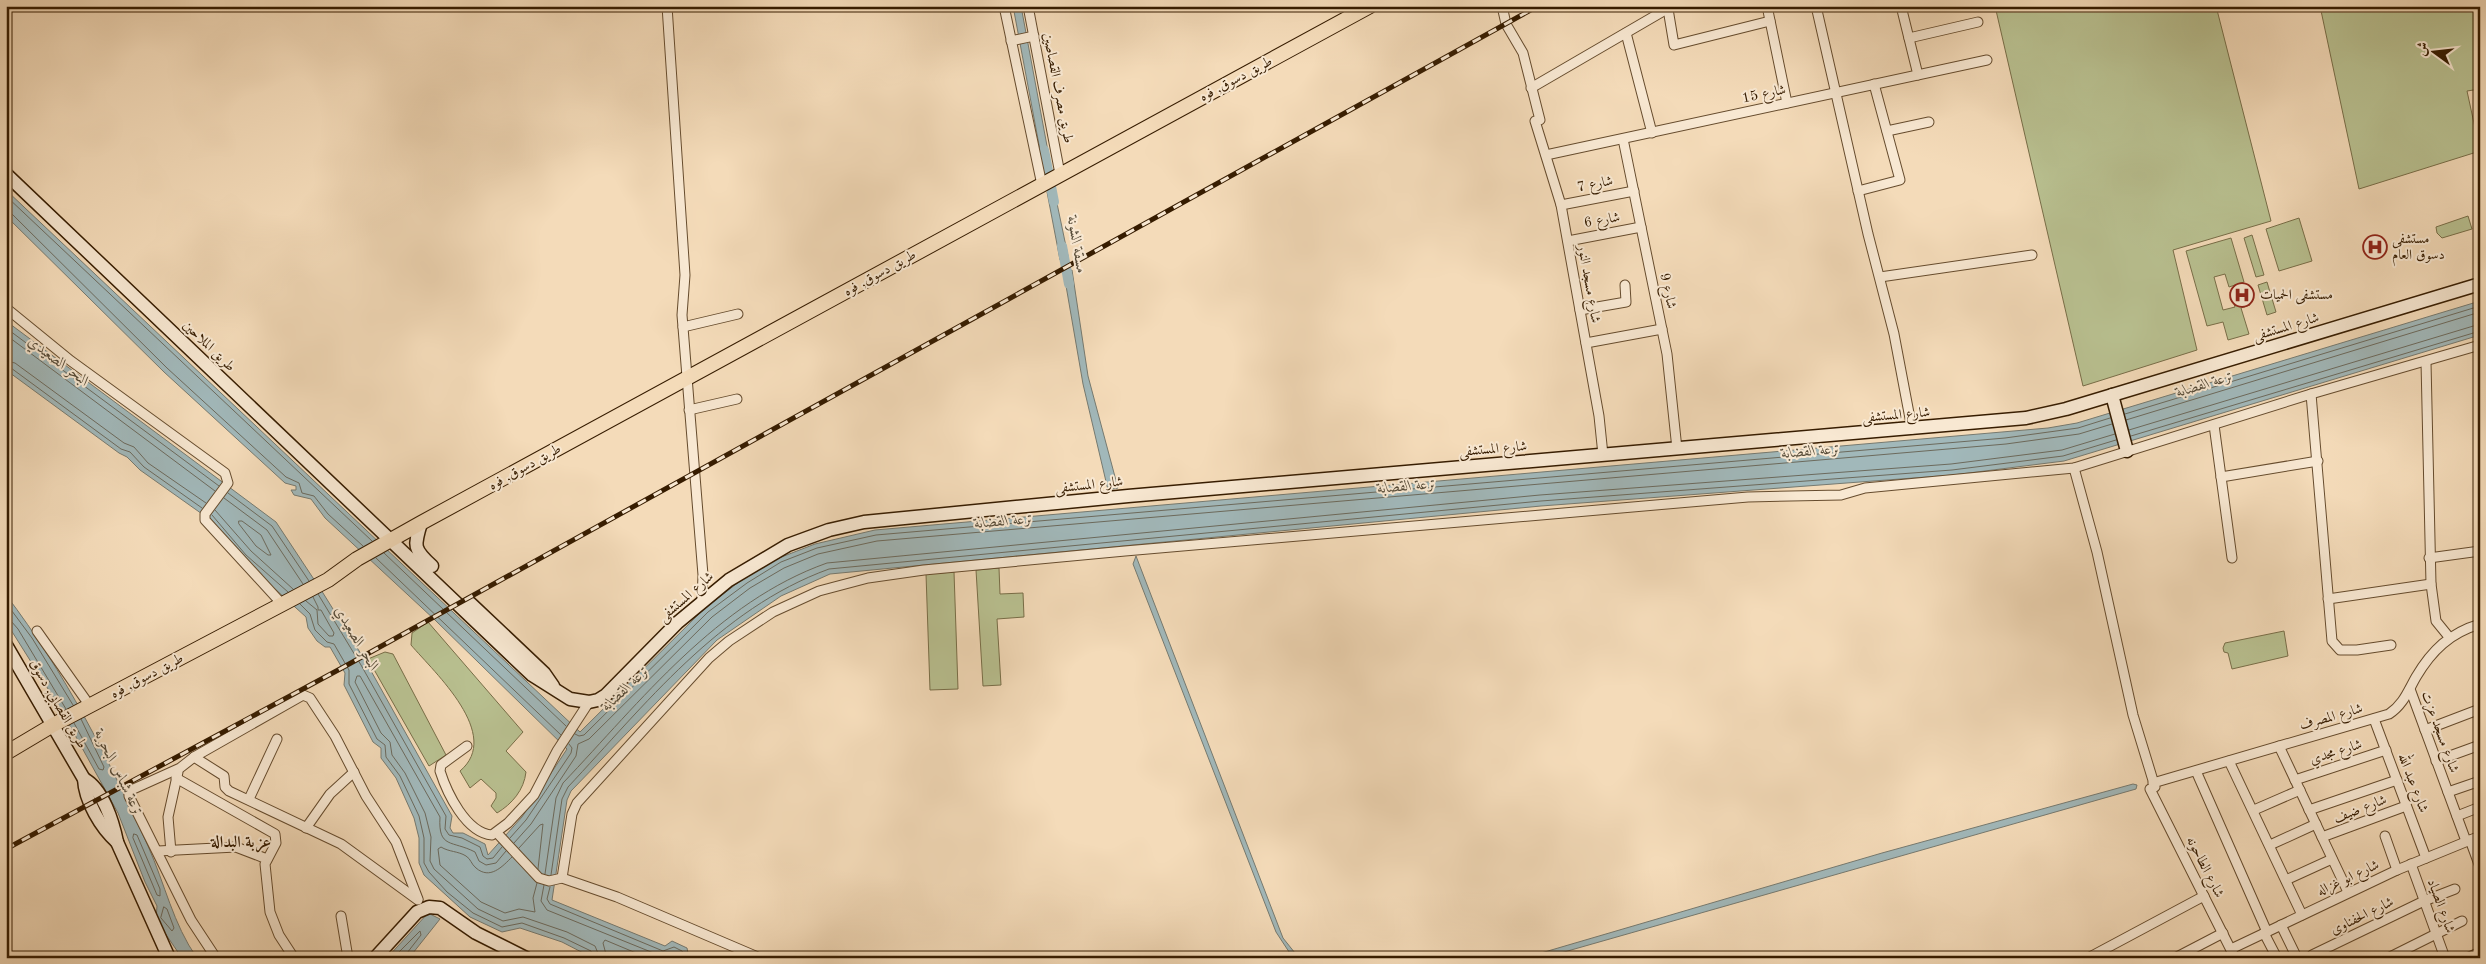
<svg xmlns="http://www.w3.org/2000/svg" width="2486" height="964" font-family="'Old Standard TT',Amiri,serif">
	<style>
		.green { fill: #b9c191; stroke: #786e48 }
		.water { fill: #a1b8ba; stroke: #767a70 }
		.lines { fill: none; stroke-linecap: round; stroke-linejoin: round }
		.shore { stroke: #6c6a5d; stroke-width: 1 }
		.canal { stroke: #a1b8ba; stroke-width: 10 }
		.street-casing { stroke: #664c2e; stroke-width: 11 }
		.secondary-casing { stroke: #361c00; stroke-width: 15 }
		.primary-casing { stroke: #361c00; stroke-width: 16 }
		.street { stroke: #f8e8d2; stroke-width: 9 }
		.secondary { stroke: #f8e8d2; stroke-width: 12 }
		.primary { stroke: #f4dbb9; stroke-width: 14 }
		.rail-casing { stroke: #361c00; stroke-width: 5 }
		.rail { stroke: #f8e8d2; stroke-width: 3; stroke-dasharray: 9; stroke-linecap: butt }
		.labels { text-anchor: middle; dominant-baseline: central; stroke-width: 4; stroke-linejoin: round; paint-order: stroke }
		.street-label { font-size: 14px; fill: #361c00; stroke: #f8e8d2 }
		.poi-label { font-size: 14px; fill: #361c00; stroke: #f8e8d2; text-anchor: start }
		.water-label { font-size: 15px; font-style: italic; fill: #564b38; stroke: #f8e8d2 }
		.quarter-label { font-size: 16px; font-weight: bold; fill: #361c00; stroke: #f8e8d2 }
	</style>
	<rect width="100%" height="100%" fill="#f4dbb9"/>
	<filter id="stains"><feTurbulence type="fractalNoise" baseFrequency=".004" numOctaves="4"/><feColorMatrix values="0 0 0 0 .2 0 0 0 0 .09 0 0 0 0 .02 0 0 0 .5 -.17"/></filter>
	<radialGradient id="worn" r=".72"><stop offset=".6" stop-color="#630" stop-opacity="0"/><stop offset="1" stop-color="#630" stop-opacity=".3"/></radialGradient>
	<!-- green -->
	<g class="green">
		<path d="M1995,6H2216L2271,221L2173,250L2197,350L2083,386Z"/>
		<path d="M2320,6H2480V89L2467,91L2480,151L2359,189Z"/>
		<path d="M2468,216L2472,229L2442,238L2437,233L2436,227Z"/>
		<path d="M2299,218L2312,261L2279,271L2266,229Z"/>
		<path d="M2252,235L2264,275L2256,277L2244,238Z"/>
		<path d="M2231,238L2244,282L2229,287L2225,274L2214,277L2223,310L2235,307L2230,292L2245,288L2250,305L2241,308L2249,334L2228,340L2223,322L2207,326L2186,251Z"/>
		<path d="M2267,282L2276,312L2267,315L2258,285Z"/>
		<path d="M999,568L1000,594L1023,593L1024,617L997,619L1001,685L983,686L976,570Z"/>
		<path d="M954,572L958,689L930,690L926,574Z"/>
		<path d="M428,622L523,732L506,751L526,772C524,790 512,804 497,813L491,806L496,798V793L481,779L470,788L460,771C503,735 435,673 411,645L412,633Z"/>
		<path d="M2284,631L2288,656L2232,669L2228,653L2224,652L2223,648L2225,643Z"/>
		<path d="M385,652L393,654L446,755L429,766L368,659Z"/>
	</g>
	<!-- water -->
	<g class="water">
		<path d="M1013,6H1021L1050,162L1043,166Z"/>
		<path d="M1054,189L1068,256L1060,260L1047,192Z"/>
		<path d="M6,190L580,732L705,608L744,578L779,558L815,544L875,530L2048,428L2077,423L2480,301V335L2064,461L1953,475L1541,506L830,574L781,596L717,640L571,791L567,800L552,900L665,946L672,941L687,948L688,953L695,958H593L562,942L520,928L502,932L470,917L424,875L419,863V838L414,818L396,778L381,758V748L373,742L344,685L345,673L330,647H325L317,641L308,628L306,617L242,559L212,521L140,470L127,457L119,453L6,370V321L276,522L323,593L366,662L452,816L450,828L453,833H463L485,844L488,855L522,817L567,749L435,620L325,518L311,499L294,495L291,490H296V486L285,483L164,372L6,216Z"/>
		<path d="M1072,270L1088,376L1118,488L1108,490L1083,384L1065,280V273Z"/>
		<path d="M1136,556L1283,938L1299,958H1293L1276,932L1133,564Z"/>
		<path d="M6,595C65,672 108,758 148,846C165,884 173,924 197,958H182L156,920L157,906L145,882L118,813L60,708L6,622Z"/>
		<path d="M2133,784L2137,785L2136,789L1543,958H1524L1882,853Z"/>
		<path d="M428,913L440,919L409,958H387Z"/>
	</g>
	<g class="lines">
		<!-- shore -->
		<g class="shore">
			<path d="M6,196L372,541"/>
			<path d="M6,212L12,214L167,368L286,477L299,483L302,493L314,496L328,514L363,546"/>
			<path d="M6,328L219,486"/>
			<path d="M6,335L215,491"/>
			<path d="M6,361L15,363L124,443L134,447L148,463L206,503"/>
			<path d="M6,367L11,368L121,449L130,452L144,467L202,508"/>
			<path d="M2125,414L2480,306"/>
			<path d="M2126,420L2480,312"/>
			<path d="M2129,430L2480,324"/>
			<path d="M2131,436L2480,331"/>
			<path d="M228,493L272,526L309,581"/>
			<path d="M224,498L267,530L303,584"/>
			<path d="M215,510L251,551L293,589"/>
			<path d="M212,515L246,555L288,592"/>
			<path d="M239,521H242L261,535L271,555H268L256,546L239,524Z"/>
			<path d="M384,553L566,726"/>
			<path d="M376,558L561,735"/>
			<path d="M318,594L361,665L446,816L445,829L449,835L462,838L480,847L483,856L487,859L493,858L502,847"/>
			<path d="M306,601L317,610L318,624L329,636H333L334,633L321,610H318V607L313,597"/>
			<path d="M6,603L32,638L73,705"/>
			<path d="M300,604L310,614L315,630L327,642L334,644L349,670V684L377,739L385,745L386,757L400,776L419,816L424,838V863L429,872L447,892L473,913L502,927L522,923L564,938L591,951L593,958"/>
			<path d="M6,619L11,621L18,629L66,709"/>
			<path d="M74,723L99,769L103,770L104,767L81,719"/>
			<path d="M575,734L579,736L584,735L708,612L747,583L781,562L817,548L876,535L2005,438L2078,428L2110,418"/>
			<path d="M134,834L137,835L160,889V896L157,895L133,838Z"/>
			<path d="M510,838L526,820L571,753L572,748L569,744"/>
			<path d="M514,843L531,824L576,756L578,744L589,739L712,617L750,588L784,568L818,554L877,541L2006,444L2079,434L2112,424"/>
			<path d="M519,848L540,825L543,824L538,869"/>
			<path d="M506,851L496,863L486,865L479,861L475,852C452,840 438,849 440,817L360,676H357L355,682L381,733L390,742L392,755L405,773L425,813L431,837L430,861L434,869L478,909L503,921L523,917L567,932L595,946L600,958"/>
			<path d="M512,857C502,867 490,880 476,868C471,864 471,859 466,856C458,851 449,852 441,847L438,849L440,865L481,902L505,913L519,909L535,912L533,898L537,883"/>
			<path d="M545,874L556,798L563,783C641,701 717,602 827,563L1540,495L1951,464L2062,450L2115,434"/>
			<path d="M551,875L562,799L568,787C645,705 719,609 829,569L1541,501L1952,470L2063,456L2116,440"/>
			<path d="M544,885L541,901L547,910L661,956L674,955L678,958"/>
			<path d="M550,887L547,899L550,904L663,951L674,947L682,951L686,958"/>
			<path d="M164,907L167,909L174,928L172,931L161,918Z"/>
			<path d="M393,958L420,931L421,935L407,953L406,958"/>
			<path d="M607,958L603,943L605,940L648,958"/>
		</g>
		<!-- canal -->
		<g class="canal">
			<path d="M1044,150L1054,202"/>
			<path d="M1062,246L1069,284"/>
		</g>
		<!-- street casing -->
		<g class="street-casing">
			<g id="street">
				<path d="M667,6L685,275L682,315L703,575L702,600"/>
				<path d="M1004,6L1042,185"/>
				<path d="M1028,6L1060,174"/>
				<path d="M1502,6L1506,24L1523,53L1540,120"/>
				<path d="M1767,6L1787,103"/>
				<path d="M1816,6L1868,234L1894,334L1912,429"/>
				<path d="M1901,6L1918,75"/>
				<path d="M1668,9L1674,45L1770,21"/>
				<path d="M1626,33L1652,133"/>
				<path d="M1909,38L1978,22"/>
				<path d="M1011,41L1034,36"/>
				<path d="M1531,88L1672,6"/>
				<path d="M1535,121L1561,205L1599,416L1603,455"/>
				<path d="M1887,131L1929,122"/>
				<path d="M1623,139L1667,354L1677,449"/>
				<path d="M1546,155L1987,60"/>
				<path d="M1858,191L1900,180L1874,84"/>
				<path d="M1561,205L1634,191"/>
				<path d="M1568,241L1641,227"/>
				<path d="M1880,277L2032,255"/>
				<path d="M6,308L71,361L225,473L228,483L205,514V520L282,604"/>
				<path d="M1580,310L1626,302L1625,285"/>
				<path d="M683,327L738,314"/>
				<path d="M1586,343L1662,329"/>
				<path d="M2426,362L2431,584L2436,621L2449,637"/>
				<path d="M2311,394L2332,641L2340,650H2357L2391,645"/>
				<path d="M689,410L737,399"/>
				<path d="M2214,425L2232,558"/>
				<path d="M2074,468L2097,552L2133,715L2155,787"/>
				<path d="M2221,477L2318,461"/>
				<path d="M2429,558L2480,551"/>
				<path d="M2328,599L2431,584"/>
				<path d="M37,631L90,706"/>
				<path d="M2410,689L2466,841"/>
				<path d="M2374,719L2426,858"/>
				<path d="M2425,730L2480,709"/>
				<path d="M467,746L441,765L440,771C447,793 466,833 492,835L508,823L534,795L557,751L589,702"/>
				<path d="M2279,746L2348,892"/>
				<path d="M194,757L224,776L225,787L229,791L341,844L418,900"/>
				<path d="M2229,761L2302,915"/>
				<path d="M2436,761L2480,745"/>
				<path d="M2196,771L2267,932"/>
				<path d="M176,778L275,834L276,843L265,864L270,912L279,935L294,958"/>
				<path d="M2295,780L2386,750"/>
				<path d="M2153,783L2389,714C2403,705 2408,691 2416,677C2432,650 2450,633 2480,624"/>
				<path d="M2150,789L2235,958"/>
				<path d="M2448,792L2480,781"/>
				<path d="M249,799L277,739"/>
				<path d="M2254,810L2300,790"/>
				<path d="M2309,810L2397,780"/>
				<path d="M2457,816L2480,807"/>
				<path d="M306,828L330,794L354,772"/>
				<path d="M497,833L539,878L549,881L562,878L617,897L760,958"/>
				<path d="M2385,836L2397,870"/>
				<path d="M2322,837L2406,806"/>
				<path d="M2470,840L2480,867"/>
				<path d="M2270,845L2316,824"/>
				<path d="M158,851L236,847L267,859"/>
				<path d="M171,852L168,817L178,772"/>
				<path d="M2411,864L2445,958"/>
				<path d="M562,878L572,814L577,803L709,658L729,641L773,612L819,591L868,578L924,570L1125,551L1748,497L1841,495L1865,488L2074,468L2311,394L2480,345"/>
				<path d="M2286,880L2332,859"/>
				<path d="M341,916L348,958"/>
				<path d="M2281,925L2297,958"/>
				<path d="M2264,933L2277,958"/>
				<path d="M2231,949L2397,870L2480,836"/>
				<path d="M2312,955L2424,901L2455,889"/>
				<path d="M216,958L191,920L129,796V791L180,768L194,757L303,695L310,698L335,736L366,796L396,842L418,899"/>
				<path d="M2088,958L2204,896"/>
				<path d="M2175,958L2223,933"/>
				<path d="M2388,958L2462,921"/>
				<path d="M2467,958L2480,952"/>
			</g>
		</g>
		<!-- secondary casing -->
		<g class="secondary-casing">
			<g id="secondary">
				<path d="M6,174L532,675L570,699L589,702L598,700L606,695L677,623L729,580L788,545L829,530L864,522L1128,496L2026,418L2066,409L2480,284"/>
				<path d="M2112,395L2127,451"/>
				<path d="M421,523C414,546 413,549 432,566"/>
				<path d="M470,603L544,673L553,686"/>
				<path d="M6,645L84,779C85,801 101,828 117,842"/>
				<path d="M84,779C103,789 113,822 117,842L169,958"/>
				<path d="M375,958L417,912L429,907L440,908L476,933L526,958"/>
			</g>
		</g>
		<!-- primary casing -->
		<g class="primary-casing">
			<path id="primary" d="M6,753L53,725L328,580L357,559L421,523L1370,6"/>
		</g>
		<!-- street -->
		<use href="#street" class="street"/>
		<!-- secondary -->
		<use href="#secondary" class="secondary"/>
		<!-- primary -->
		<use href="#primary" class="primary"/>
		<!-- rail casing -->
		<g class="rail-casing">
			<path id="rail" d="M6,849L340,669L1538,6"/>
		</g>
		<!-- rail -->
		<use href="#rail" class="rail"/>
	</g>
	<!-- icons -->
	<defs>
		<g id="hospital-ring" transform="scale(1.25)"><circle r="9.5" fill="#f8e8d2" stroke="#8f2418" stroke-width="1.5"/><path d="M-5-5h3v3.5h4V-5h3V5h-3V1.5h-4V5h-3Z" fill="#8f2418"/></g>
	</defs>
	<g fill-rule="evenodd">
		<use href="#hospital-ring" x="2375" y="247"/>
		<use href="#hospital-ring" x="2242" y="295"/>
	</g>
	<g class="labels">
		<!-- street labels -->
		<g class="street-label">
			<text transform="translate(1236 79) rotate(-28)">طريق دسوق, فوه</text>
			<text transform="translate(1058 88) rotate(79)">طريق مصرف القصاصين</text>
			<text transform="translate(1764 94) rotate(-12)">شارع 15</text>
			<text transform="translate(1595 184) rotate(-11)">شارع 7</text>
			<text transform="translate(1602 220) rotate(-10)">شارع 6</text>
			<text transform="translate(880 273) rotate(-29)">طريق دسوق, فوه</text>
			<text transform="translate(1589 284) rotate(80)">شارع مسجد النور</text>
			<text transform="translate(1668 291) rotate(78)">شارع 9</text>
			<text transform="translate(2286 327) rotate(-17)">شارع المستشفى</text>
			<text transform="translate(209 346) rotate(44)">طريق الملاحين</text>
			<text transform="translate(1896 415) rotate(-5)">شارع المستشفى</text>
			<text transform="translate(1493 449) rotate(-5)">شارع المستشفى</text>
			<text transform="translate(525 467) rotate(-29)">طريق دسوق, فوه</text>
			<text transform="translate(1089 485) rotate(-6)">شارع المستشفى</text>
			<text transform="translate(686 597) rotate(-41)">شارع المستشفى</text>
			<text transform="translate(147 676) rotate(-28)">طريق دسوق, فوه</text>
			<text transform="translate(58 704) rotate(60)">طريق القصابي, دسوق</text>
			<text transform="translate(2331 717) rotate(-16)">شارع المصرف</text>
			<text transform="translate(2440 732) rotate(70)">شارع مسجد عزت</text>
			<text transform="translate(2336 752) rotate(-18)">شارع مجدي</text>
			<text transform="translate(2413 783) rotate(69)">شارع عبد الله</text>
			<text transform="translate(2360 809) rotate(-21)">شارع ضيف</text>
			<text transform="translate(2205 867) rotate(63)">شارع الطاحونه</text>
			<text transform="translate(2348 878) rotate(-25)">شارع ابو غزاله</text>
			<text transform="translate(2441 906) rotate(70)">شارع الصياد</text>
			<text transform="translate(2362 916) rotate(-26)">شارع الحفناوى</text>
		</g>
		<!-- poi labels -->
		<g class="poi-label">
			<text x="2392" y="239">مستشفى<tspan x="2392" dy="16">دسوق العام</tspan></text>
			<text x="2260" y="295">مستشفى الحميات</text>
		</g>
		<!-- water labels -->
		<g class="water-label">
			<text transform="translate(1076 245) rotate(80)">مسقة الشونة</text>
			<text transform="translate(58 362) rotate(37)">البحر الصعيدي</text>
			<text transform="translate(2205 385) rotate(-17)">ترعة القضابة</text>
			<text transform="translate(1811 452) rotate(-5)">ترعة القضابة</text>
			<text transform="translate(1407 487) rotate(-5)">ترعة القضابة</text>
			<text transform="translate(1004 522) rotate(-5)">ترعة القضابة</text>
			<text transform="translate(356 639) rotate(59)">البحر الصعيدي</text>
			<text transform="translate(626 689) rotate(-43)">ترعة القضابة</text>
			<text transform="translate(118 773) rotate(64)">ترعة شباس البحرية</text>
		</g>
		<!-- quarter labels -->
		<g class="quarter-label">
			<text x="241" y="843">عزبة البدالة</text>
		</g>
	</g>
	<!-- margin -->
	<rect width="2486" height="964" fill="none" stroke="#f4dbb9" stroke-width="25"/>
	<rect x="8" y="8" width="2471" height="949" fill="none" stroke="#361c00" stroke-width="2.5"/>
	<rect x="12" y="12" width="2461" height="939" fill="none" stroke="#361c00"/>
	<!-- north arrow -->
	<g transform="translate(2434 52) rotate(285)" stroke="#f8e8d2" stroke-width="4" paint-order="stroke">
	<path d="M0-4L9 19L0 12L-9 19Z" fill="#361c00"/>
	<text y="-8" font-size="14" font-weight="bold" text-anchor="middle" fill="#361c00">ش</text>
	</g>
	<rect width="100%" height="100%" filter="url(#stains)"/>
	<rect width="100%" height="100%" fill="url(#worn)"/>
</svg>
